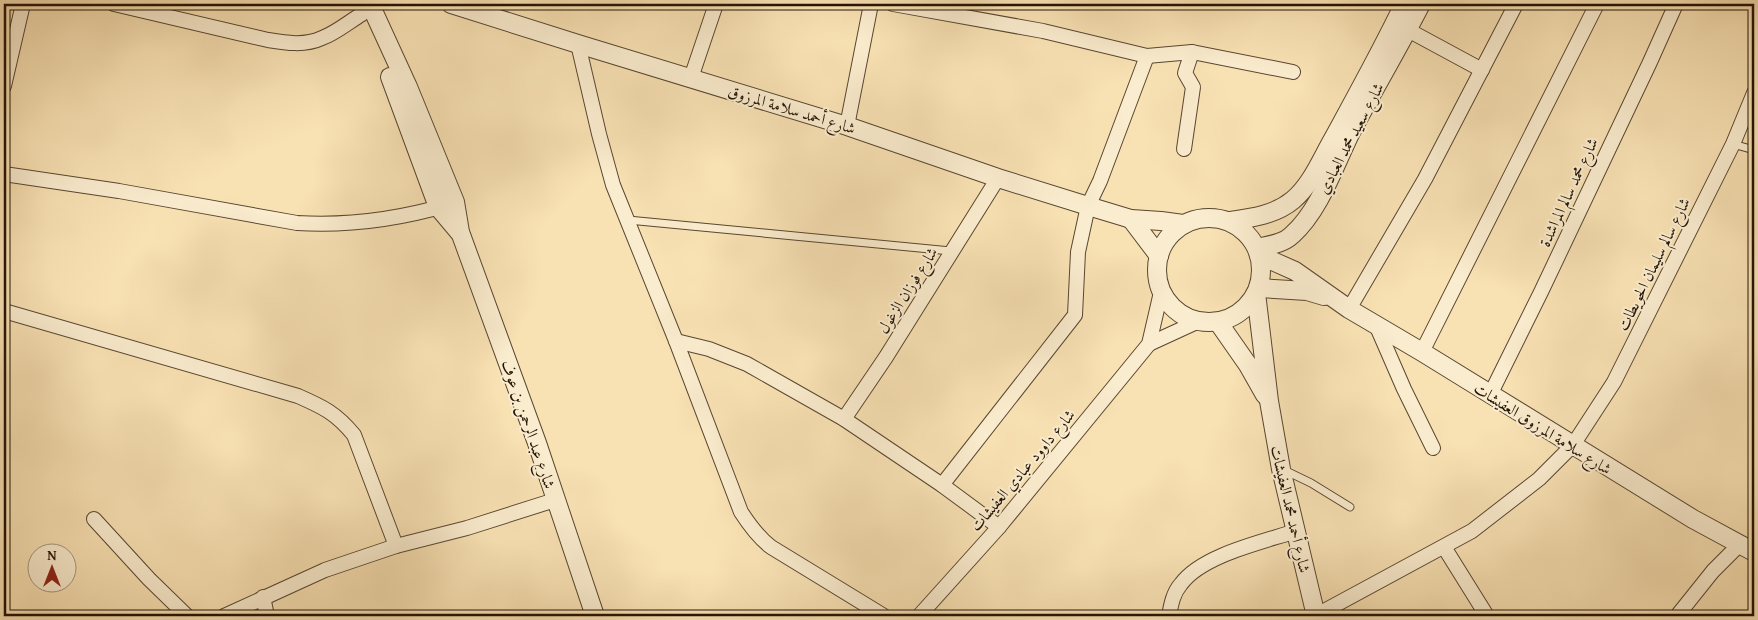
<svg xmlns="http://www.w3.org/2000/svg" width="1758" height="620" font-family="'Gentium Book Plus',Amiri,serif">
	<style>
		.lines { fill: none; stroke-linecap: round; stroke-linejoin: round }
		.service-casing { stroke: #594730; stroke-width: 9 }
		.minor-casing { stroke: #594730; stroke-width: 16 }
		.tertiary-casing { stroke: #594730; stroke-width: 20 }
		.service { stroke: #faecce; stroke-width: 7 }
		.minor { stroke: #faecce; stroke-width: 14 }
		.tertiary { stroke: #faecce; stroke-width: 18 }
		.labels { text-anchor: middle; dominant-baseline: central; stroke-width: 4; stroke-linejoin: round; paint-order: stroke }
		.street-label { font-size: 16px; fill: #241405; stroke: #faecce }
	</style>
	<rect width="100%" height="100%" fill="#f8e1b3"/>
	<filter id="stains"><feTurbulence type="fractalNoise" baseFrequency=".004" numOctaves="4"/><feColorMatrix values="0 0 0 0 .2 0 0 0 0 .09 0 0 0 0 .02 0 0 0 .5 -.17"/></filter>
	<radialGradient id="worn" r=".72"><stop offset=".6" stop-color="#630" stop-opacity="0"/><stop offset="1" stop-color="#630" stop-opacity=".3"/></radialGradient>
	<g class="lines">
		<!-- service casing -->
		<g class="service-casing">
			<g id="service">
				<path d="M1733,144L1754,150"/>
				<path d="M628,220L951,251"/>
				<path d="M1284,470L1311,483L1350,507"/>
			</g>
		</g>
		<!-- minor casing -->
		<g class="minor-casing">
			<g id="minor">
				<path d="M114,4L268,40C286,43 305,46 322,38C336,33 350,21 362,14"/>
				<path d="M893,4L1043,31L1147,56L1192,52L1293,72"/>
				<path d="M1408,30L1482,70"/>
				<path d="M578,44L599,134L613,185L676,341L741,512C750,526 758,537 771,547L884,616"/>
				<path d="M691,78L716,4"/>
				<path d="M4,86L23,4"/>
				<path d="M847,126L871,4"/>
				<path d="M1184,149L1193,87L1185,73L1192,52"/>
				<path d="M4,174L119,191L297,223C347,226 399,219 447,205"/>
				<path d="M1349,309L1425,179L1516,4"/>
				<path d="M4,311L298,396C323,407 336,413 354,435L396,546"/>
				<path d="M1377,327L1404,389L1433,448"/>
				<path d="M676,341L709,349L747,364L844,419L942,485L999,527"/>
				<path d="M1149,344L1199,321"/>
				<path d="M1422,352L1597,4"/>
				<path d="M1490,395L1541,292L1650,62L1676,4"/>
				<path d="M844,419L886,357L998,178"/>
				<path d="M942,485L1075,315L1078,252L1088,206L1100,181L1147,56"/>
				<path d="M94,519L149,579L187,616"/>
				<path d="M1444,547L1487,616"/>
				<path d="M263,597L267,616"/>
				<path d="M224,616L325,570L396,546L467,528L555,500"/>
				<path d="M919,616L999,527L1149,344L1161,292"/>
				<path d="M1169,616C1171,605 1173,593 1181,584C1202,555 1263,542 1296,531"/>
				<path d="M1315,616L1472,531L1539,479L1573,445L1614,382L1733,144L1754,93"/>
				<path d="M1677,616L1713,571L1740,544"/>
			</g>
		</g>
		<!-- tertiary casing -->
		<g class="tertiary-casing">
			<g id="tertiary">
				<path d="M370,4L408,87L455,202L460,232L537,443L595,616"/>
				<path d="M451,4L578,44L847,126L998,178L1088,206L1131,219L1161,221L1183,224"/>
				<path d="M390,77L438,207L459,232"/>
				<circle cx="1209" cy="270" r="52"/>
				<path d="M1131,219L1159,256"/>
				<path d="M1229,221C1251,218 1275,215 1293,200C1311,185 1321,160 1333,139C1357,95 1382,50 1404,4"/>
				<path d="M1257,248C1269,245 1283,244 1292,235C1320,210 1335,164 1351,132C1374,89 1399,47 1421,4"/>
				<path d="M1259,255L1295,271L1349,309L1422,352L1693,519L1754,552"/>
				<path d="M1259,288L1307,291L1324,296"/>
				<path d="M1256,293L1269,401L1281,469L1316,616"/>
				<path d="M1218,322L1248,365L1265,395"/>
			</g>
		</g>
		<!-- service -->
		<use href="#service" class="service"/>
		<!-- minor -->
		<use href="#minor" class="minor"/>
		<!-- tertiary -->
		<use href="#tertiary" class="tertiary"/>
	</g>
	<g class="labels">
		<!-- street labels -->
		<g class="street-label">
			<text transform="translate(792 109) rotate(17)">شارع أحمد سلامة المرزوق</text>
			<text transform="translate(1350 138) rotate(-62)">شارع سعيد محمد العبادي</text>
			<text transform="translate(1568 192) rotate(-65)">شارع محمد سالم المراشدة</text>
			<text transform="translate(1653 264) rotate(-64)">شارع سالم سليمان الحويطات</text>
			<text transform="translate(907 290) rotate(-58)">شارع فوزان الزغول</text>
			<text transform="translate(529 424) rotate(71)">شارع عبد الرحمن بن عوف</text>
			<text transform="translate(1543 428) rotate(32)">شارع سلامة المرزوق العفيشات</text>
			<text transform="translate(1022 470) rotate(-50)">شارع داوود عبادي العفيشات</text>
			<text transform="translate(1291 509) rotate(77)">شارع أحمد محمد العفيشات</text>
		</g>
	</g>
	<!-- margin -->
	<rect width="1758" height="620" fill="none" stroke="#f8e1b3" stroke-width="20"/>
	<rect x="5" y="5" width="1748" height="610" fill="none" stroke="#241405" stroke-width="2.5"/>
	<rect x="10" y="10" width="1738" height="600" fill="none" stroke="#241405"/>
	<!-- north arrow -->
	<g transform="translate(52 568)"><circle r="24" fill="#faecce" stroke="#a4967e"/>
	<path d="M0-4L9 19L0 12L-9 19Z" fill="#8f2418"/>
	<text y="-8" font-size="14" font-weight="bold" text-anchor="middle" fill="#241405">N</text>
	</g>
	<rect width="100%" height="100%" filter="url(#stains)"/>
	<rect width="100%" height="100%" fill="url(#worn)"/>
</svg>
